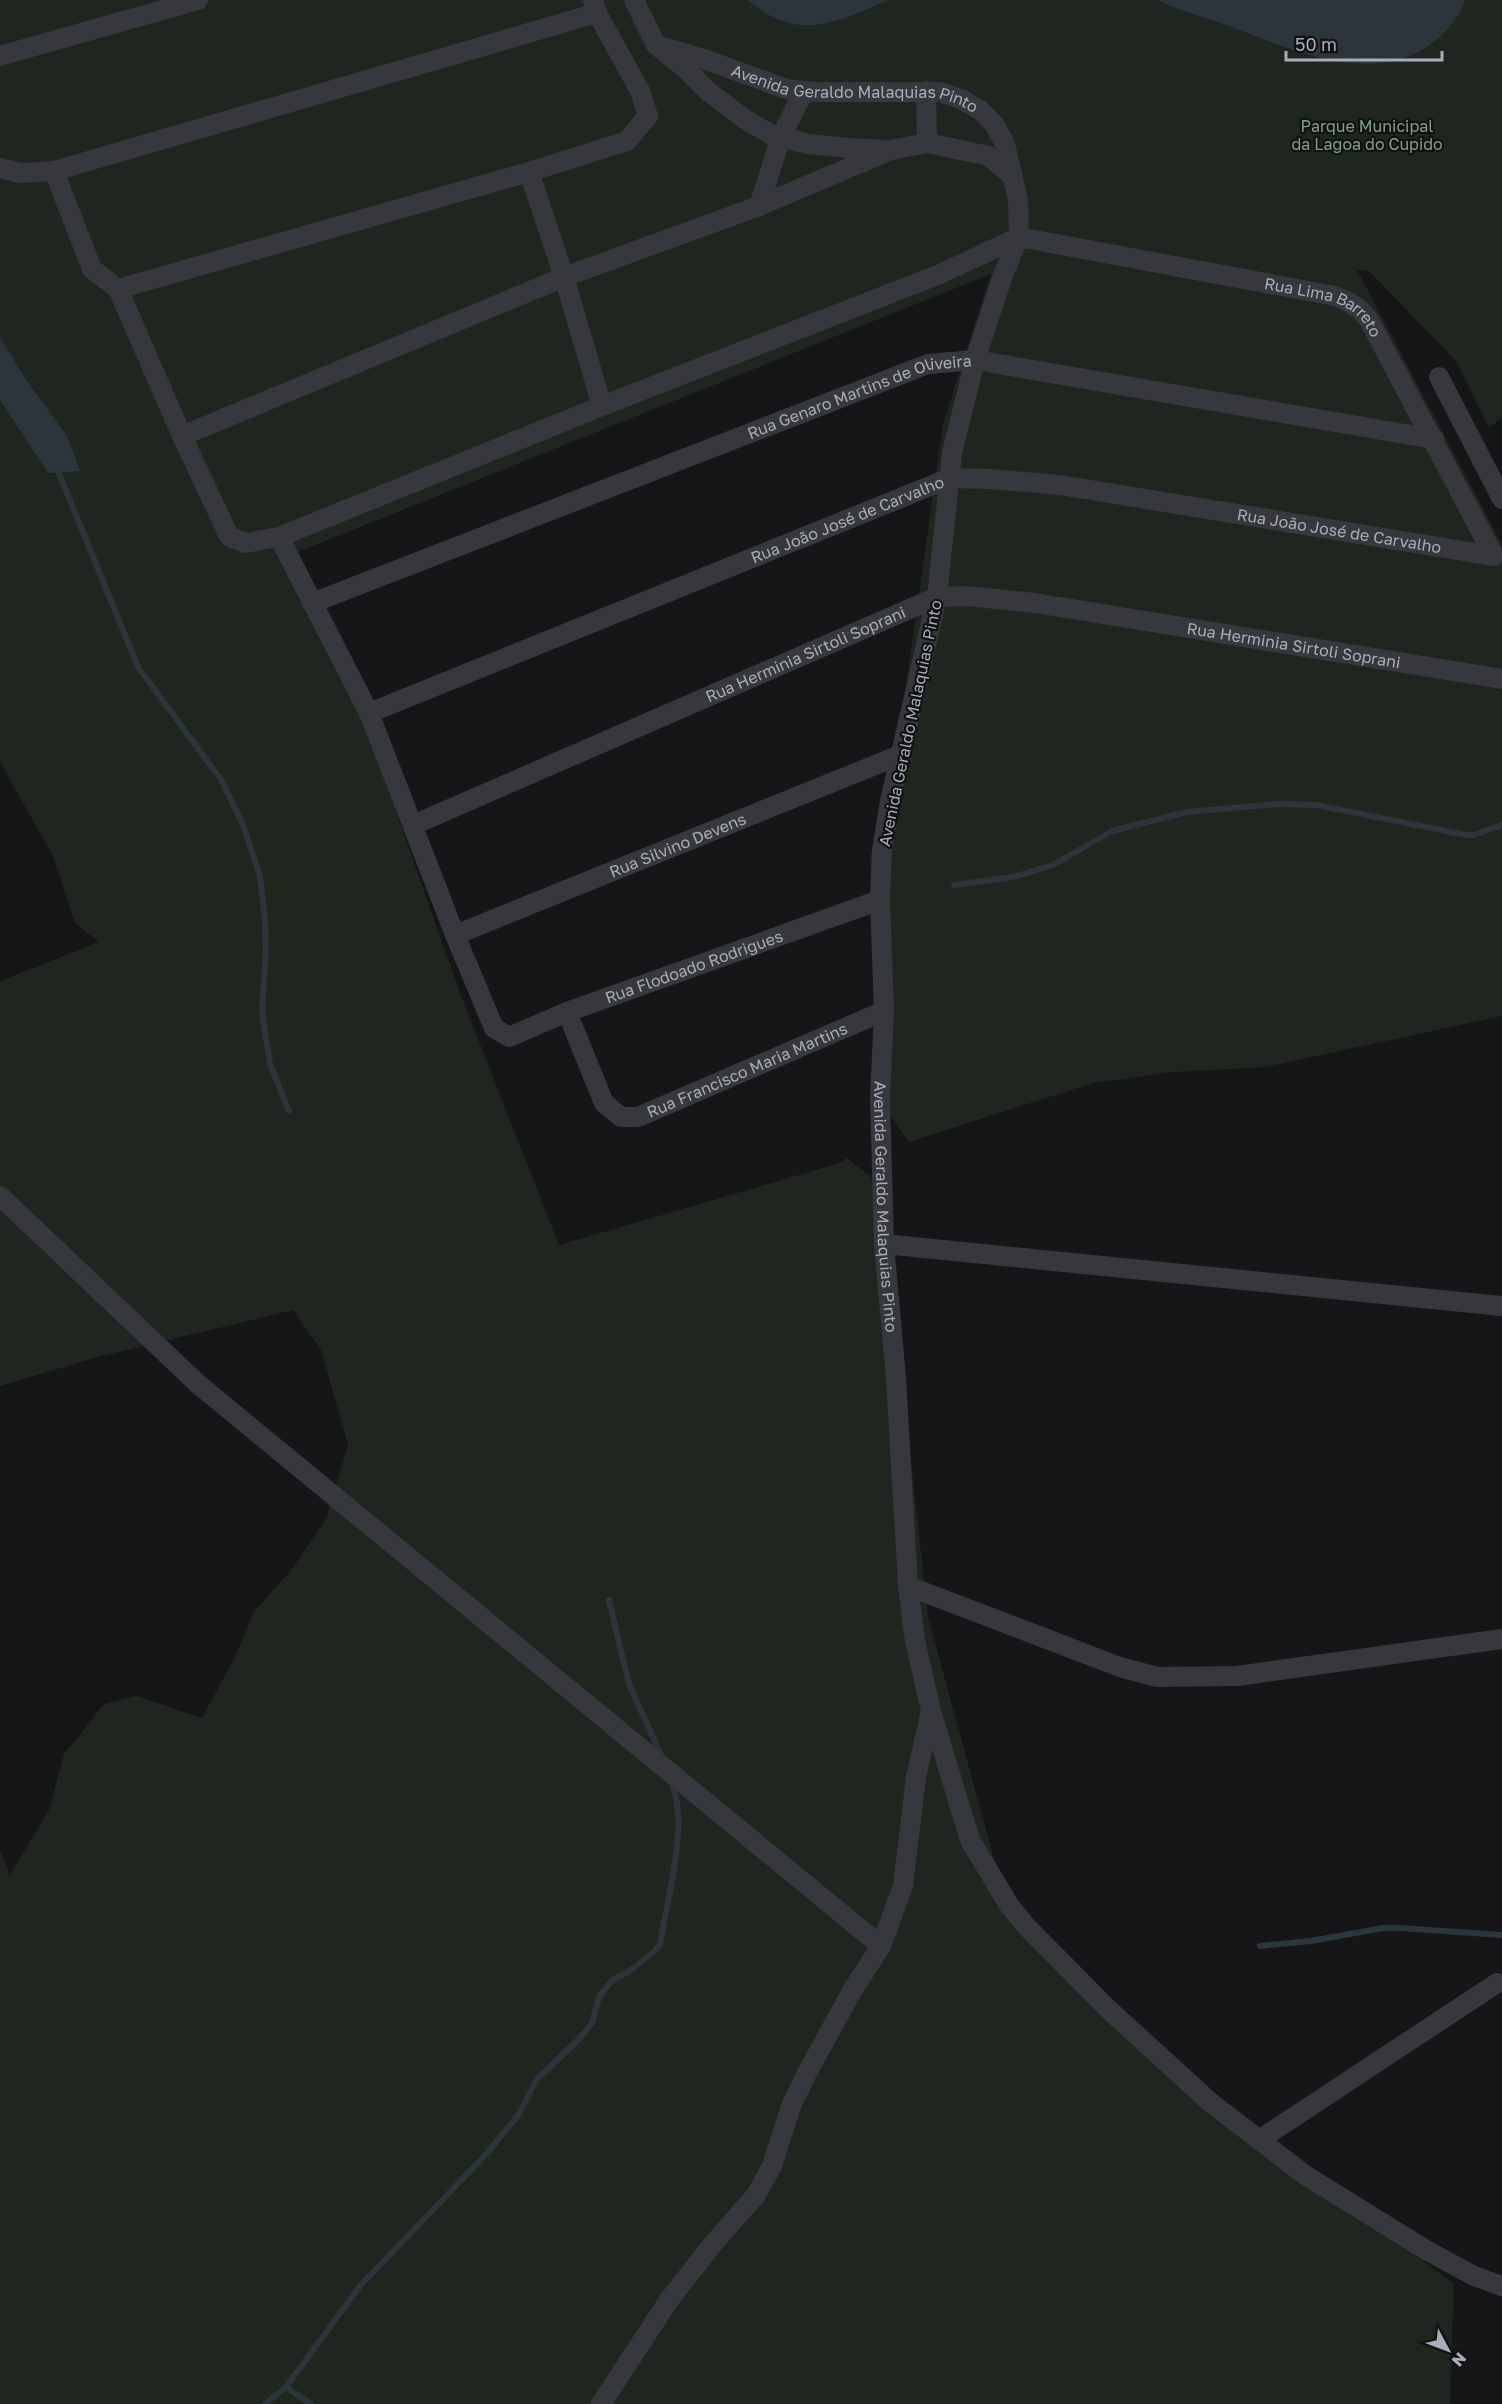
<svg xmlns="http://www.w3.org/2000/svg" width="1502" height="2404" font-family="'Golos Text',sans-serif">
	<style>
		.green { fill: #1e261f }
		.water { fill: #2c353c }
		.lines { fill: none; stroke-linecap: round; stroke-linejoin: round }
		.stream { stroke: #2c353c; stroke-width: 6 }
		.minor { stroke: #37383d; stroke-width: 20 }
		.labels { text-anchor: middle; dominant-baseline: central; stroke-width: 4.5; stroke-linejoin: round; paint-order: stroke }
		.street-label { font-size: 16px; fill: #a8adb8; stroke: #111113 }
		.park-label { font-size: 16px; fill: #7fa381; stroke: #111113 }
	</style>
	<rect width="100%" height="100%" fill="#161618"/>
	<!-- green -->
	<path class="green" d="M0,0H1502V417L1489,428L1456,361L1369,271L1357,270L1502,544V1016L1265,1067L1174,1072L1093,1083L909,1142L876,1095L870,859L903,707L943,424L991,274L295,553L347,673L460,993L559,1245L840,1163L847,1158L870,1176L886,1203L884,1217L928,1617L1009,1914L1150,2055L1454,2284L1450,2404H0V1851L10,1875L49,1810L64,1754L104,1704L137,1696L202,1718L235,1657L253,1613L292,1569L326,1519L348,1445L321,1350L293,1310L98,1357L0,1386V981L99,942L75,923L53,856L0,762V400L8,409L29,384L0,337Z"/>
	<!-- water -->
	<g class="water">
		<path d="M747,0H889C834,23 799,43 747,0Z"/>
		<path d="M1157,0H1465C1459,17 1450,28 1436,40C1376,90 1293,50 1229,26C1205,17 1180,11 1157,0Z"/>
		<path d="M0,337L29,384L67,436L80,471L48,473L0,400Z"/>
	</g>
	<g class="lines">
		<!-- stream -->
		<g class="stream">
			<path d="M56,466L138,667L222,781L243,825L260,876L265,919L266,952L262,1012L270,1064L289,1111"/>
			<path d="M954,885L1013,877L1053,865L1112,831L1187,812L1279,804L1316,805L1466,835H1474L1502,825"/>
			<path d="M609,1600L629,1684L662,1757"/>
			<path d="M1260,1946L1311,1941L1383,1928H1400L1502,1935"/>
			<path d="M286,2387L311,2404"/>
			<path d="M265,2404L286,2387L360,2286L489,2151L519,2114L537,2079L578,2040L592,2023L599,1997L604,1990L614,1979L628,1972L655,1951L660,1944C667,1901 689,1823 672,1784"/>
		</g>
		<!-- minor -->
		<g class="minor">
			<path d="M634,0L656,45L687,70L709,92L746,120L770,134L808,144L849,148L891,150L927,143L989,156L1013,177"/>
			<path id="s1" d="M656,45L701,58L786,89L818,92H940L961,99L980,110L994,124L1005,144L1018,200L1019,237L1003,275L975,360L952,453L937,597L890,801L882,850L880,900L884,1011L880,1098L884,1244L896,1378L908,1586L915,1641L931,1711L970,1840L1009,1905L1026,1926L1107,2008L1210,2102L1305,2175L1426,2250L1474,2276L1502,2286"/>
			<path d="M0,56L198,0"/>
			<path d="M926,91L927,143"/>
			<path d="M0,168L20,173L54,171L597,13"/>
			<path id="s2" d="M54,171L92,269L118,289L182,436L229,536L245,543L279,537L602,406L940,274L1019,237L1335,296C1350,302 1359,307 1369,320L1494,556"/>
			<path d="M529,172L564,277L602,406"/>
			<path d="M759,206L781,137L804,91"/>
			<path d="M118,289L529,172L627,141L648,116L640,91L597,13L593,0"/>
			<path d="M1439,377L1502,499"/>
			<path d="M182,436L564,277L759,206L891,150"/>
			<path id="s3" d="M279,537L369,713L455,935L494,1028L509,1037L567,1012L880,900"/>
			<path id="s4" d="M312,603L928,364L975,360L1434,439"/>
			<path id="s5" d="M369,713L950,478L989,479L1060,485L1494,556"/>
			<path id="s6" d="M413,825L937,597L966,596L1035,603L1502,679"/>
			<path id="s7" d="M455,935L900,755"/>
			<path id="s8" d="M567,1012L604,1103L621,1117H638L884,1011"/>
			<path d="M0,1196L198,1384L881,1946"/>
			<path d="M884,1244L1502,1306"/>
			<path d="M908,1586L1120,1667L1157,1677L1237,1676L1502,1639"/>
			<path d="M1259,2140L1497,1983"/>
			<path d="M601,2404L669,2300L712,2245L756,2195L772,2166L791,2106L807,2073L852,1991L881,1946L903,1886L916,1777L931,1711"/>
		</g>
	</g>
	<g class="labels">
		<!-- street labels -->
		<g class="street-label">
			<text stroke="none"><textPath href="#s1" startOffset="206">Avenida Geraldo Malaquias Pinto</textPath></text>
			<text stroke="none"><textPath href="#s2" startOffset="1575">Rua Lima Barreto</textPath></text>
			<text stroke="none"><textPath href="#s4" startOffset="586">Rua Genaro Martins de Oliveira</textPath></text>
			<text stroke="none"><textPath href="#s5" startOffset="516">Rua João José de Carvalho</textPath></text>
			<text stroke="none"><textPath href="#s5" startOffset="1020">Rua João José de Carvalho</textPath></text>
			<text stroke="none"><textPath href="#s6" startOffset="932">Rua Herminia Sirtoli Soprani</textPath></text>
			<text stroke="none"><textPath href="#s6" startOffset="428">Rua Herminia Sirtoli Soprani</textPath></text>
			<text transform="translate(910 723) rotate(-78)">Avenida Geraldo Malaquias Pinto</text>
			<text stroke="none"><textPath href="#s7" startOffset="240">Rua Silvino Devens</textPath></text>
			<text stroke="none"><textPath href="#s3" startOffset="752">Rua Flodoado Rodrigues</textPath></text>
			<text stroke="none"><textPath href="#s8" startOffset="256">Rua Francisco Maria Martins</textPath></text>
			<text stroke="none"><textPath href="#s1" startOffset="1460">Avenida Geraldo Malaquias Pinto</textPath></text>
		</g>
		<!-- park labels -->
		<g class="park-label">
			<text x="1367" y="126">Parque Municipal<tspan x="1367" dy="18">da Lagoa do Cupido</tspan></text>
		</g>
	</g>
	<!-- north arrow -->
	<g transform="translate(1448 2350) rotate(131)" stroke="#111113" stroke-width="4.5" paint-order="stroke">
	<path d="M0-4.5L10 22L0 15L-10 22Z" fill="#a8adb8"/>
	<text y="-9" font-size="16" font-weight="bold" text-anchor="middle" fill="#a8adb8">N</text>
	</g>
	<!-- scale -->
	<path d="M1286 51v9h156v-9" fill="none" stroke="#a8adb8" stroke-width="3"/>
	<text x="1295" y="51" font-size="18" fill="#a8adb8" stroke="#111113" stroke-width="4.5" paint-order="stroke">50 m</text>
</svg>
